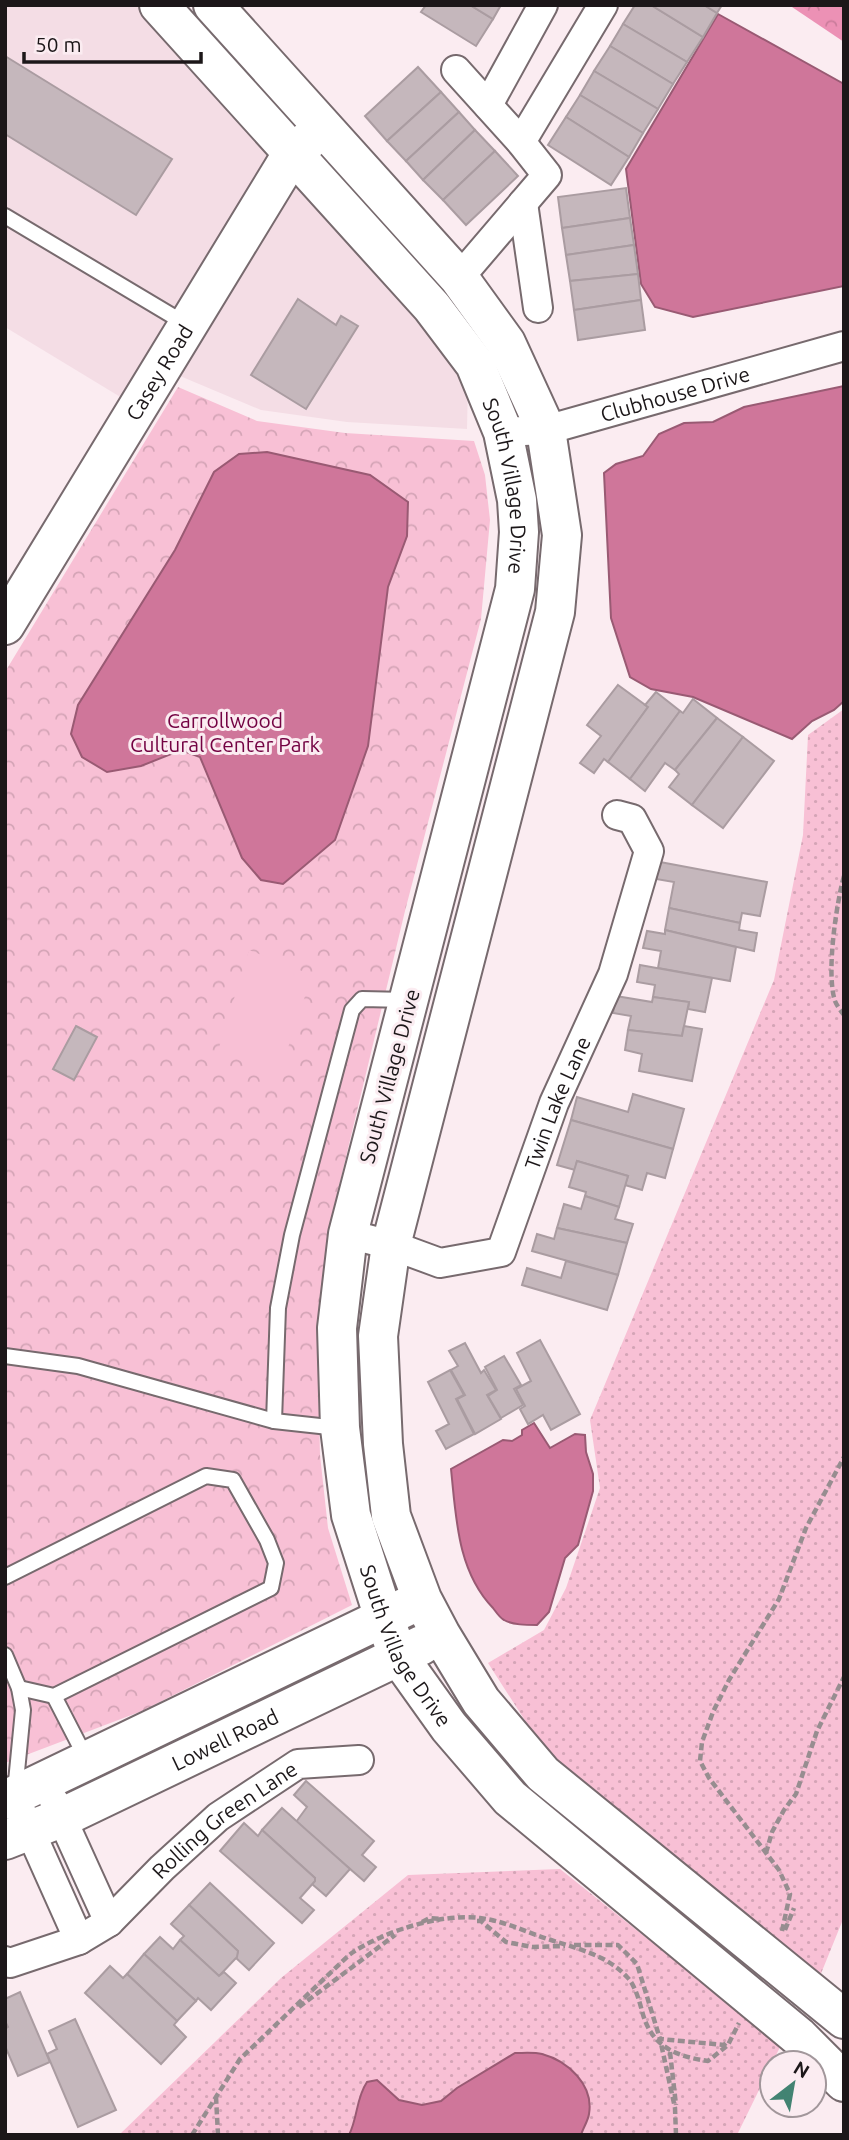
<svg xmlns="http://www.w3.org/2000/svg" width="849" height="2140" font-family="Ubuntu,sans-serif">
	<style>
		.built { fill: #f4dde5 }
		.grass { fill: url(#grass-dots) }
		.forest { fill: url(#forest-crowns) }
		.park { fill: url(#park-crowns) }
		.pitch { fill: #f8c0d5 }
		.water { fill: #cf769a; stroke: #995a73; stroke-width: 2 }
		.building { fill: #c5b7bc; stroke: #aa9ca1; stroke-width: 2 }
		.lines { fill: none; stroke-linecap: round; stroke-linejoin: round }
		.lane-casing { stroke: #776a6e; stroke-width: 18 }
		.street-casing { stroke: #776a6e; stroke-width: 32 }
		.secondary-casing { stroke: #776a6e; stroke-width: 42 }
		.path { stroke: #978d90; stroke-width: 4.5; stroke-dasharray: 7 3.5; stroke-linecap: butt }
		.lane { stroke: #fff; stroke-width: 14 }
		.street { stroke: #fff; stroke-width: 28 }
		.secondary { stroke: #fff; stroke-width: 38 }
		.labels { text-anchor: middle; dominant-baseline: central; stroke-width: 6; stroke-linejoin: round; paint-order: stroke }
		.street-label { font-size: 21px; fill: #1c1719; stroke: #fbecf1 }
		.park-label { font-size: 21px; fill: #730242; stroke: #fbecf1 }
	</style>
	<defs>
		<pattern id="grass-dots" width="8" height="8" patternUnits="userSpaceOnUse" patternTransform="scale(1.75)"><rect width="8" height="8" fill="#f8c0d5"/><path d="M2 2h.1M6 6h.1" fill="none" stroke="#d4a4b6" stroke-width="1.8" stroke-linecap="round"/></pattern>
		<pattern id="forest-crowns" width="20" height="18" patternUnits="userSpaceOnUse" patternTransform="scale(1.75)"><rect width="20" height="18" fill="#ec91b5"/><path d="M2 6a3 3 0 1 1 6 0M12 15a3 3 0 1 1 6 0" fill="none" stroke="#ca7c9b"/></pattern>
		<pattern id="park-crowns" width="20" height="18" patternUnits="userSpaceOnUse" patternTransform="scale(1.75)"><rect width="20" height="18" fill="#f8c0d5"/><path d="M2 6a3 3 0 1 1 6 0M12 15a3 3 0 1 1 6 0" fill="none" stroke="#d4a4b6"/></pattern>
	</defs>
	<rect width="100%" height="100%" fill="#fbecf1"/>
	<!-- built -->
	<g class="built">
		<path d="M5,5H141L277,156L127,401L5,327Z"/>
		<path d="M294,175L422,316L468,381L467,429L347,422L261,410L180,376L174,377Z"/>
	</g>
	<!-- grass -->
	<g class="grass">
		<path d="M844,709V1917L820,1976L544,1750L488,1663L544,1630L566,1588L600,1488L590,1420L774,980L803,835L808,735Z"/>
		<path d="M560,1869L781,2045L737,2135H119L281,1978L408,1875Z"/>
	</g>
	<!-- forest -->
	<path class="forest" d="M789,5H844V42Z"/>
	<!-- park -->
	<path class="park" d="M178,387L257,421L345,433L474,441L485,475L490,520L481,619L405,911L333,1211L317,1327L320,1455L328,1528L352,1605L142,1711L5,1763V672Z"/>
	<!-- pitch -->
	<path class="pitch" d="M249,950L312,975L279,1075L218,1051Z"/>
	<!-- water -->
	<g class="water">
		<path d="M718,14L844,84V286L693,317L655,307L641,284L626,169Z"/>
		<path d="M844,386V701L834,710L812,721L792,739L693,697L651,689L630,677L611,618L604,473L616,464L643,456L659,434L684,423L713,422L744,407Z"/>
		<path d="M267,452L370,475L408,502L407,536L388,587L368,746L335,840L283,884L261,880L242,858L200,757L181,750L141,766L107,772L82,757L71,734L78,705L175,550L214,472L239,454Z"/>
		<path d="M534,1423L550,1448L575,1434L585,1435L586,1452L593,1474V1491L578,1545L565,1558L549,1612L537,1625C526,1625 513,1625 504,1620C500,1618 496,1612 493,1608C457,1571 456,1516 451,1469L503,1440L512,1441L522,1435V1430Z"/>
		<path d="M515,2053C524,2053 534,2052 542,2054C568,2061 594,2085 589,2114C588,2121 583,2128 581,2135H349C358,2117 356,2098 367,2082L377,2080L399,2100L422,2105L441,2101L457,2088Z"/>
	</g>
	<!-- building -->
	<g class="building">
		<path d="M426,5H470L493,19L476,46L421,12Z"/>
		<path d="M470,5H501L493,19Z"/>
		<path d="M635,5H651L703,37L687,62L623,24Z"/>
		<path d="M651,5H704L717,13L703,37Z"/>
		<path d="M704,5H722L717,13Z"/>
		<path d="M623,24L687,62L673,84L610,46Z"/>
		<path d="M610,46L673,84L658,109L594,71Z"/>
		<path d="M5,56L172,159L136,215L5,134Z"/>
		<path d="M418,67L441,92L387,141L365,116Z"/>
		<path d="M594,71L658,109L643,133L580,95Z"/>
		<path d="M441,92L459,112L406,161L387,141Z"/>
		<path d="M580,95L643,133L629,157L566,117Z"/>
		<path d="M459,112L475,130L423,180L406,161Z"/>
		<path d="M566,117L629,157L611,185L548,145Z"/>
		<path d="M475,130L495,151L443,200L423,180Z"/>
		<path d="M495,151L518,176L466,225L443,200Z"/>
		<path d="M626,188L630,218L562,228L558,197Z"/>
		<path d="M630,218L634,245L566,255L562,228Z"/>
		<path d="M634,245L638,274L570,281L566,255Z"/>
		<path d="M638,274L641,300L574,310L570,281Z"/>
		<path d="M298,299L336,325L341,316L358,326L306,409L251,375Z"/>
		<path d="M641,300L645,330L578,340L574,310Z"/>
		<path d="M618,685L648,707L608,762L604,759L594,773L580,763L601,736L587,725Z"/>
		<path d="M656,692L680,711L630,779L608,762L648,707L645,705Z"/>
		<path d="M693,699L717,718L675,770L665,763L645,791L630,779L680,711L683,713Z"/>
		<path d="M717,718L743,737L692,805L669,787L679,774L675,770Z"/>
		<path d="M743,737L774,761L723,828L692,805Z"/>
		<path d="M660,862L767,882L760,916L742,913L740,923L669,908L674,882L656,879Z"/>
		<path d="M669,908L740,923L739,930L757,933L754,951L665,930Z"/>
		<path d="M665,930L736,947L730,981L658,968L661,951L643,948L647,931L665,934Z"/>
		<path d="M640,965L712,978L705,1012L688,1009L689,1002L653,997L655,985L637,982Z"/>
		<path d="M616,996L652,1002L653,997L689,1002L682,1036L628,1030L631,1016L613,1013Z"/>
		<path d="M76,1026L97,1037L74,1080L53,1069Z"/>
		<path d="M684,1026L702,1029L692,1081L639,1071L642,1054L625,1050L628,1030L682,1036Z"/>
		<path d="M633,1094L684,1109L673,1149L571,1120L577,1097L628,1112Z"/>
		<path d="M571,1120L673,1149L665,1178L647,1173L642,1190L625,1185L628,1176L577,1161L575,1170L557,1165Z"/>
		<path d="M577,1161L628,1176L619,1207L585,1196L586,1192L569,1187Z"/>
		<path d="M585,1196L619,1207L615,1219L633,1224L627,1243L557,1228L564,1204L581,1209Z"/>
		<path d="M557,1228L627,1243L618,1275L532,1251L537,1234L554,1239Z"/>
		<path d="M566,1261L618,1275L607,1310L522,1285L527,1268L561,1278Z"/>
		<path d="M540,1340L580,1414L551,1430L543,1415L528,1424L520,1409L525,1406L516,1389L531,1381L517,1353Z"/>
		<path d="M465,1343L481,1373L484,1370L496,1390L487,1395L501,1419L475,1434L457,1399L465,1395L451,1370L458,1366L449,1351Z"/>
		<path d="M504,1356L521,1385L514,1389L523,1405L501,1418L488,1396L497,1390L485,1367Z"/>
		<path d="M450,1370L464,1395L456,1399L474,1434L446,1449L436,1431L449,1424L428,1382Z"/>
		<path d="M306,1781L374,1841L362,1855L376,1867L364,1881L296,1822L307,1807L294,1795Z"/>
		<path d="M282,1808L350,1869L326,1896L312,1884L315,1878L262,1830Z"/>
		<path d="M244,1823L258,1836L262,1830L315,1878V1881L300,1898L314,1910L302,1923L220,1851Z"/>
		<path d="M210,1883L274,1943L249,1970L236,1958L238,1951L189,1905Z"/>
		<path d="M189,1905L238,1951L237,1957L219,1976L180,1940L184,1936L171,1924Z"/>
		<path d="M160,1937L173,1949L180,1940L219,1976L224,1972L236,1983L211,2010L198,1998L196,2001L144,1954Z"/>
		<path d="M144,1954L196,2001L177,2021L127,1974Z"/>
		<path d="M110,1966L123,1978L127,1974L177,2021L174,2025L186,2037L161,2064L85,1993Z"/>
		<path d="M20,1992L50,2062L18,2076L5,2046V2029L8,2027L5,2021V1999Z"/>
		<path d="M75,2019L116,2110L78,2127L47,2054L57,2049L49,2031Z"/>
	</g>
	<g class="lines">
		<!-- lane casing -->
		<g class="lane-casing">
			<g id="lane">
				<path d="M5,216L186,324"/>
				<path d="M5,1356L78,1366L274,1421L338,1428"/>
				<path d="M274,1421L278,1308L292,1235L352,1010L362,999L407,1000"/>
				<path d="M5,1577L206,1476L233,1480L267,1540L276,1563L271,1588L54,1696L19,1688"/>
				<path d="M5,1655L19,1688L23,1710L15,1792"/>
				<path d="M54,1696L87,1760"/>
			</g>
		</g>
		<!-- street casing -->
		<g class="street-casing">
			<g id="street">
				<path d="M456,70L521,142L547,175L459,278"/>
				<path d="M488,105L543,5"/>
				<path d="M521,142L603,5"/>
				<path d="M523,203L538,308"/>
				<path id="s1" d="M503,432L546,430L844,346"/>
				<path id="s2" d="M348,1234L391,1245L440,1263L501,1252L554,1103L613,974L649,851L632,819L617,815"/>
				<path d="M54,1801L109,1922"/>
				<path d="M23,1815L79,1940"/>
				<path id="s3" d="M5,1961L10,1963L79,1940L109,1922L162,1868L218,1817L298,1764L359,1760"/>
			</g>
		</g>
		<!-- secondary casing -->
		<g class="secondary-casing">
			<g id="secondary">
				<path id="s4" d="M159,5L432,307L475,364L503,432L517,500L519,532L515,589L348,1234L337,1328L340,1428L351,1515L384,1618L399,1657L449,1727L510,1798L799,2037L844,2082"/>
				<path d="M213,5L459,278L506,343L546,430L562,535L555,612L391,1245L378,1336L383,1444L391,1516L422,1599L441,1635L481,1701L543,1774L844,2019"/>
				<path id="s5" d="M5,625L292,154L311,138"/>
				<path d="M5,1800L408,1606"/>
				<path id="s6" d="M5,1840L61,1818L422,1645"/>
			</g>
		</g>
		<!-- path -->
		<g class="path">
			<path d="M844,876C836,905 826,974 835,1001C837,1006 841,1011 844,1015"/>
			<path d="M766,1853L772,1832L784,1810L796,1794L817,1731L844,1677"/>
			<path d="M477,1921H481L506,1942L532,1947L565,1946"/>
			<path d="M422,1922L430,1918L441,1919"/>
			<path d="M785,1930L794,1908"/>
			<path d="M782,1931L790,1894L779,1870L709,1778L700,1761L702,1742L713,1712L729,1680L779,1599L806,1528L844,1457"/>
			<path d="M574,1945H618L637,1964L660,2039"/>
			<path d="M299,2007L395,1935"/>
			<path d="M670,2052L676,2105"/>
			<path d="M216,2097L218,2135"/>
			<path d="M192,2135L240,2059L349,1955C381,1932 440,1913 480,1918C505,1921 528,1933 551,1940C578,1949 607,1955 627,1977C635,1985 639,2000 642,2011C651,2046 674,2056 708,2061L728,2045L739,2023"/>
			<path d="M676,2135L675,2108L660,2039L724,2045L726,2043"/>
		</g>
		<!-- lane -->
		<use href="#lane" class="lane"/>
		<!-- street -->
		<use href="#street" class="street"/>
		<!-- secondary -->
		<use href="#secondary" class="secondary"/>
	</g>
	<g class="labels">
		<!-- street labels -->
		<g class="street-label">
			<text stroke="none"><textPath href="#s5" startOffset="296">Casey Road</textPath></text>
			<text stroke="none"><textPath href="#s1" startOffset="177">Clubhouse Drive</textPath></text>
			<text stroke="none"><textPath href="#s4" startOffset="606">South Village Drive</textPath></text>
			<text transform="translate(389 1076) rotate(-75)">South Village Drive</text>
			<text stroke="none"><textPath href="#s2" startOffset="318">Twin Lake Lane</textPath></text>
			<text stroke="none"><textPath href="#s4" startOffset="1802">South Village Drive</textPath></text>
			<text stroke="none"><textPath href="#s6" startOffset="242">Lowell Road</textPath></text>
			<text stroke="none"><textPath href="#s3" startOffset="268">Rolling Green Lane</textPath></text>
		</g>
		<!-- park labels -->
		<g class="park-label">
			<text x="225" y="720">Carrollwood<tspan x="225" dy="24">Cultural Center Park</tspan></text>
		</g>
	</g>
	<!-- border -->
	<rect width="849" height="2140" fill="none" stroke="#1c1719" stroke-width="14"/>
	<!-- north arrow -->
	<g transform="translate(793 2084) rotate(31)"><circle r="33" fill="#fbecf1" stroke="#a2979b" stroke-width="2"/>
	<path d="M0-5L12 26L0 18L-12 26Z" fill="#428372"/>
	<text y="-10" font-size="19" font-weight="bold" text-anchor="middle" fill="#1c1719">N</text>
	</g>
	<!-- scale -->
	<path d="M24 52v10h177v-10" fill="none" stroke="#1c1719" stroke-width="3.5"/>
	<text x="35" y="52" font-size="21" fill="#1c1719" stroke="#fbecf1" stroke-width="5" paint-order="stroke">50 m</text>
</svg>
